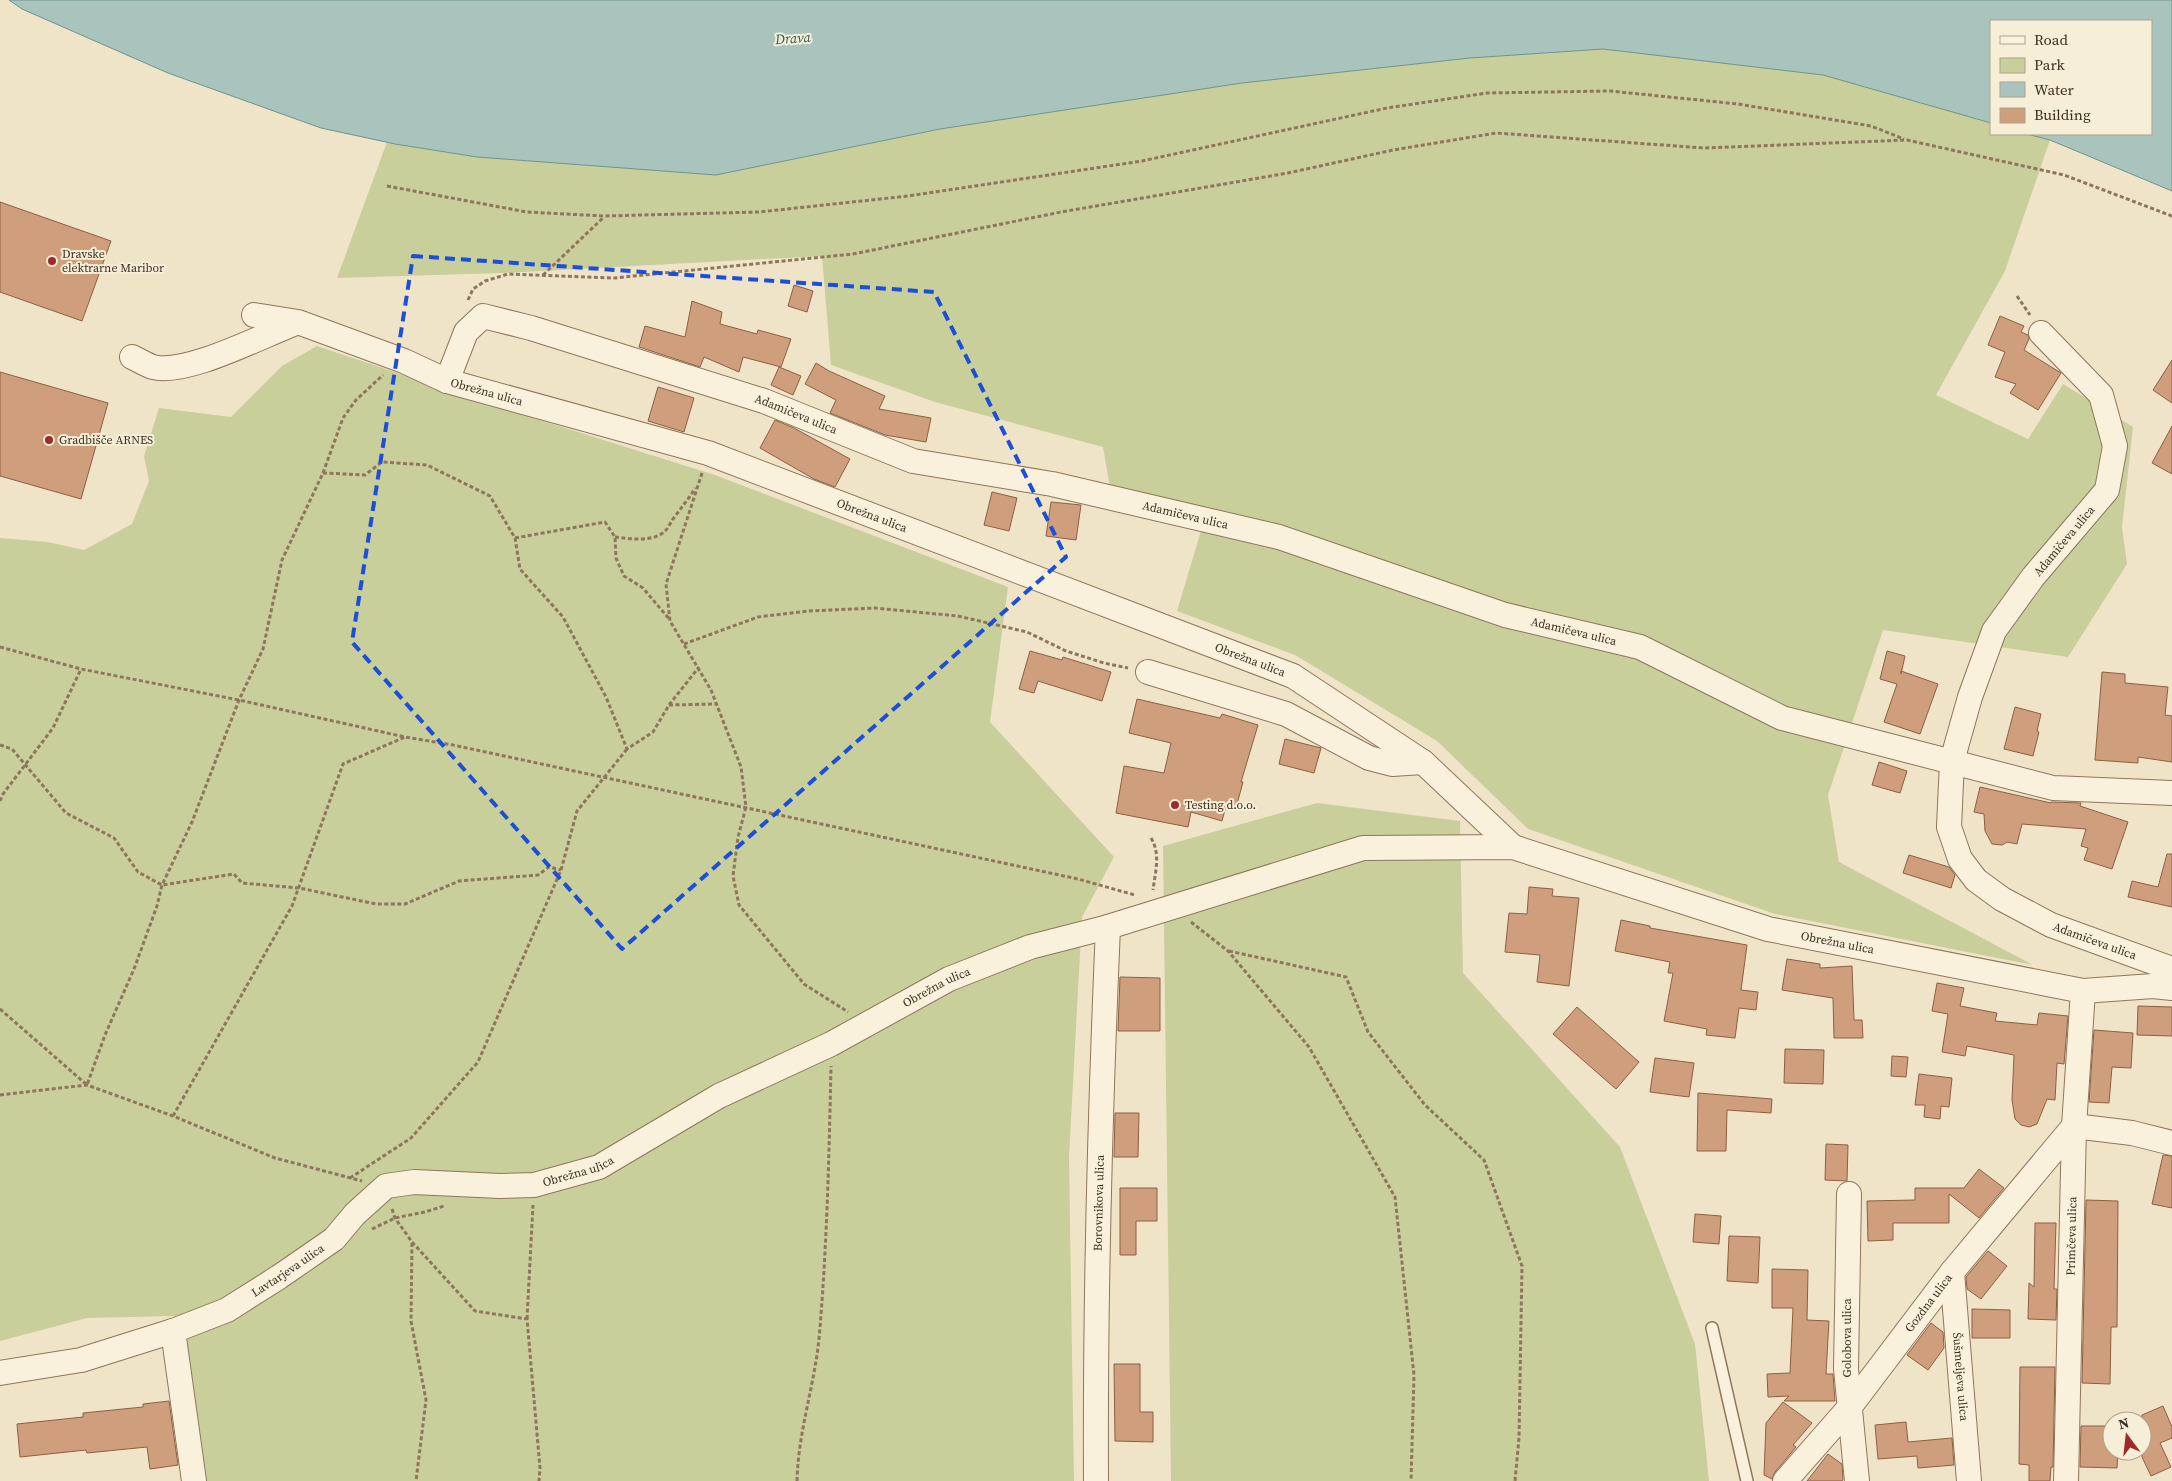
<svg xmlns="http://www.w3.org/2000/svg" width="2172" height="1481" font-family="'Source Serif 4',serif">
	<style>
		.green { fill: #c9cf9b }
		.water { fill: #a9c4bc; stroke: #6f938a }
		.building { fill: #cf9f7d; stroke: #8d5f41 }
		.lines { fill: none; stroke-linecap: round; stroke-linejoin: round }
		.service-casing { stroke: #8d765c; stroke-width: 14 }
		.minor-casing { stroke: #8d765c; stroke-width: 26 }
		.path { stroke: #8d765c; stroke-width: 3; stroke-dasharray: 4 2.5; stroke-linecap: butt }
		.service { stroke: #faf1dc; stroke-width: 11 }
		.minor { stroke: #faf1dc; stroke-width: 24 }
		.marked { fill: none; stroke: #1d4ed8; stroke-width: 4; stroke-dasharray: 10 6; stroke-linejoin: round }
		.poi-dot { fill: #9e2a2b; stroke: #f7eed8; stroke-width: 2 }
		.labels { text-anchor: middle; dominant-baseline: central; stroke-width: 4; stroke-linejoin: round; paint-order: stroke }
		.poi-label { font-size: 12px; fill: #3d2e20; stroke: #f7eed8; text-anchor: start }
		.street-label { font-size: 12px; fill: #3d2e20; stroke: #f7eed8 }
		.water-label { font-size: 14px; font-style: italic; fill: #2f5d5a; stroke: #f7eed8 }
	</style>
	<rect width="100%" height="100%" fill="#f0e4c8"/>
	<!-- green -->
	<g class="green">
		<path d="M1603,49L1823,75L1991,123V134H2027L2050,140L2005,271L1936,395L2028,439L2063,384L2133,427L2122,527L2127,564L2068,657L1883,630L1828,795L1839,862L2033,965L1775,914L1528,829L1437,741L1295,655L1177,611L1206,514L1110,488L1103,447L935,402L831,365L822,256L501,273L337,278L387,142L477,157L716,175L940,129L1242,83L1470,58Z"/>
		<path d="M317,346L505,409L715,475L1008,587L990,722L1114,857L1082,917L1069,1157L1074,1481H199L174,1316L87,1318L0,1341V538L48,542L84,550L132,524L149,481L144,456L159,408L231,417L282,366Z"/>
		<path d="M1317,803L1460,821L1463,973L1620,1147L1695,1344L1709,1481H1171L1163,846Z"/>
	</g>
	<!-- water -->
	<path class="water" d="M9,0H2172V191L2050,140L2027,134H2151V21H1991V123L1823,75L1603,49L1470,58L1242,83L940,129L716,175L477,157L395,144L321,128L168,73L22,9Z"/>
	<!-- building -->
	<g class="building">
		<path d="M0,202L111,241L82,321L0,292Z"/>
		<path d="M794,285L813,291L807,312L788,306Z"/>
		<path d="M692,301L722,312L720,324L757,334L758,330L791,339L781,367L743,357L739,372L704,357L700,367L639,347L645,326L685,337Z"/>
		<path d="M2000,316L2024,326L2021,332L2028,335L2029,339L2024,350L2061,373L2038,410L2010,393L2016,384L1995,377L2005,352L1988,345Z"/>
		<path d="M2172,360V403L2153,390Z"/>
		<path d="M816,363L829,371L885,396L879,409L931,418L926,442L885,435L830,413L836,400L805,384Z"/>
		<path d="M779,367L801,376L793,395L771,385Z"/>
		<path d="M0,372L108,403L81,499L0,476Z"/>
		<path d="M658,387L694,398L684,432L648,421Z"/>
		<path d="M775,420L794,428L850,459L835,487L814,479L760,448Z"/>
		<path d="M2172,426V474L2152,463Z"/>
		<path d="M992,492L1017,498L1009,531L984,525Z"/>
		<path d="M1051,502L1081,505L1076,540L1046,536Z"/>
		<path d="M1030,651L1062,660L1063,657L1111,672L1102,701L1038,681L1034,693L1019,689Z"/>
		<path d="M1887,651L1905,656L1901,674V671L1938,684L1920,734L1884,722L1897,684L1880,679Z"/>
		<path d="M2102,672L2125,674V683L2168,687L2165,715L2172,716V762L2138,757V763L2095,760Z"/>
		<path d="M1137,699L1220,718L1222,714L1258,725L1241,782H1243L1236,808L1226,806L1222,821L1191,812L1188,827L1116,813L1124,766L1164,773L1171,743L1129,733Z"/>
		<path d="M2015,707L2041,714L2037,731L2039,732L2033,756L2004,749Z"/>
		<path d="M1285,739L1321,748L1314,773L1279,764Z"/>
		<path d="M1879,762L1907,771L1900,793L1872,785Z"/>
		<path d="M1980,787L2051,803V802L2081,803L2080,806L2128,822L2112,869L2084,860L2088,848L2081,846L2086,829L2022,824L2017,844L2007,842L2002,845L1992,844L1985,831L1984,814L1974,812Z"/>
		<path d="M2167,854H2172V907L2128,897L2132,881L2158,887Z"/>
		<path d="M1909,855L1949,867L1955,875L1951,888L1903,873Z"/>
		<path d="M1529,887L1553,889L1552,896L1579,898L1569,986L1537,982L1540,955L1505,952L1509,913L1527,914Z"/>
		<path d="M1621,920L1650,926V928L1747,945L1741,990L1758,992L1756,1010L1739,1008L1735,1038L1706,1035L1707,1029L1664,1021L1673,973H1668L1670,962L1615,951Z"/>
		<path d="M1787,959L1820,964V968L1852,966L1854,1020H1862L1863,1038H1834L1833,998L1782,990Z"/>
		<path d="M1120,977L1160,978V1031H1118Z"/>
		<path d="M1937,983L1964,988L1960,1006L1997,1013L1995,1021L2037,1025L2039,1013L2068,1016L2064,1064L2057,1063L2055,1100L2047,1099L2037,1124L2029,1127L2021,1125L2015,1119L2012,1100L2014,1055L1967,1046L1965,1056L1942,1052L1948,1014L1932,1011Z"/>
		<path d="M2138,1006L2172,1007V1036L2137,1035Z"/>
		<path d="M1577,1007L1639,1062L1616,1089L1553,1034Z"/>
		<path d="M2094,1030L2133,1033L2131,1068L2112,1067L2109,1103L2089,1102Z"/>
		<path d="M1785,1049L1824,1050L1823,1084L1784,1083Z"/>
		<path d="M1892,1056L1908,1057L1906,1077L1891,1076Z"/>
		<path d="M1655,1058L1694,1063L1689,1097L1650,1092Z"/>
		<path d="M1919,1074L1952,1078L1949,1107L1941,1106L1940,1119L1924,1117L1925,1105H1915Z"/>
		<path d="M1698,1093L1772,1099L1771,1113L1727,1110L1726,1151H1697Z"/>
		<path d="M1115,1113H1139L1138,1157H1114Z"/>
		<path d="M1826,1144L1848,1145L1847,1181L1825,1180Z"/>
		<path d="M2163,1155L2172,1156V1208L2152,1204Z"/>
		<path d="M1979,1169L2004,1188L1979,1218L1949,1194V1223H1893V1240L1868,1241L1867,1201L1915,1200V1188H1964Z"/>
		<path d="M1120,1188H1157V1221H1136V1255H1120Z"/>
		<path d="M2086,1200L2118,1201L2117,1327H2111L2110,1384L2082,1383Z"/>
		<path d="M1695,1214L1721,1216L1719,1244L1693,1242Z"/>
		<path d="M2035,1223H2056L2054,1289H2057L2056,1320L2028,1319L2029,1283L2034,1287Z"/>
		<path d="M1729,1236L1760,1237L1758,1283L1727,1281Z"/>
		<path d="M1988,1251L2007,1266L1981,1299L1967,1289L1966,1277Z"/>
		<path d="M1772,1269L1808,1270L1807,1320L1829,1321L1826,1374H1833L1835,1401H1784L1789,1396L1768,1397L1767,1374L1790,1373L1793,1308H1772Z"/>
		<path d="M1972,1309L2010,1310V1338H1972Z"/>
		<path d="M1931,1323L1943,1332L1944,1348L1928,1370L1907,1355Z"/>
		<path d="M1114,1364H1140V1412H1153V1442L1115,1441Z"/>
		<path d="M2020,1367H2055L2053,1467H2051L2050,1481H2029V1465L2019,1464Z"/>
		<path d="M169,1401L178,1465L150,1469L147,1447L87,1453L86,1450L20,1457L17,1424L83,1417V1413L143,1407V1404Z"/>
		<path d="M1783,1402L1812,1423L1793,1445L1796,1447L1775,1472L1772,1479L1764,1475L1766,1423Z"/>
		<path d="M2163,1406L2172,1427V1438L2160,1443L2171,1467L2151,1476L2142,1457V1415Z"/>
		<path d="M1906,1422L1908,1442L1952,1438L1954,1465L1918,1468L1917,1456L1878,1459L1875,1425Z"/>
		<path d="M2081,1426H2112V1451H2118L2117,1468L2080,1467Z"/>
		<path d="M1828,1454L1842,1464L1843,1479L1842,1481H1807Z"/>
	</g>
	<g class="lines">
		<!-- service casing -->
		<g class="service-casing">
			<path id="service" d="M1712,1328L1747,1481"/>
		</g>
		<!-- minor casing -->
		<g class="minor-casing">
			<g id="minor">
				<path id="s1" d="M254,315L298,322L404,361L447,381L708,453L1293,676L1423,762L1513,847"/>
				<path id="s2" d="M2041,333L2101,395L2115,446L2107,490L2033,577L1994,631L1970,697L1952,761L1949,827L1960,859L1976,880L2002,899L2051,925L2172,969"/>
				<path d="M132,357C139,360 146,365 153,367C186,376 263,335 296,323"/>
				<path id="s3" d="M447,381L466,332L483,316L531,328L764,401L913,461L1052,484L1279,537L1505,615L1640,647L1782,718L2053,788L2172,793"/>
				<path d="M1148,672L1286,714L1369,758L1392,764L1423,762"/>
				<path d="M1849,1194L1846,1369L1857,1481"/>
				<path id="s4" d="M1952,1272L1969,1481"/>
				<path d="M173,1331L194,1481"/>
				<path id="s5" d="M0,1373L81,1360L173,1331L227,1310L279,1277L334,1239L355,1214L386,1186L414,1182L500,1186L534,1185L599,1167L719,1096L831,1044L949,979L1030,947L1108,927L1363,848L1513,847L1768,929L2083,991L2153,986L2172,988"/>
				<path id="s6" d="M1096,1481C1095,1296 1100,1112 1108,927"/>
				<path id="s7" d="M1785,1481L1849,1408L1952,1272L2074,1126L2132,1133L2172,1143"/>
				<path id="s8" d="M2066,1481L2074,1126L2083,991"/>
			</g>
		</g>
		<!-- path -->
		<g class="path">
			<path d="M387,186L527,212L604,216L759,212L908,196L1142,161L1387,108L1487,93L1610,91L1738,104L1871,126L1904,139"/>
			<path d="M543,275L604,217"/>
			<path d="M2017,296L2030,315"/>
			<path d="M468,300L473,289L485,281L508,274L614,278L853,254L1061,212L1288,173L1393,150L1496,133L1704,148L1907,140L2064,175L2172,216"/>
			<path d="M323,473L365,475L382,462L427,465L490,496L515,538L520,569L563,617L606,697L627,749L653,732L669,705L699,667"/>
			<path d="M702,473L666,584L670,621L711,690L741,767L746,807L738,837L733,876L739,905L804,984L848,1012"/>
			<path d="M615,537C629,539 653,542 664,532C668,529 670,523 673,519C681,508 688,500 695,488"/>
			<path d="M515,538L605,522L615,537L616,558L624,576L643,588L670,620"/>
			<path d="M684,644L758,617L809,611L875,608L958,616L1027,632L1066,651L1104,663L1128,668"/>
			<path d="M0,647L81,669L239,700L405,737L453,745L1078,879L1135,895"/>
			<path d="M669,705L716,704"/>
			<path d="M0,745L12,749L66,813L114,838L138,872L162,885L234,874L242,883L299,888L376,904H405L459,881L538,875L549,867L561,870"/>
			<path d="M0,801L3,794L53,728L81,669"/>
			<path d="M1151,838C1161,854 1155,873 1153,890"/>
			<path d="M1191,922L1228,951L1309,1047L1395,1197L1414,1375L1411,1481"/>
			<path d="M1229,951L1346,977L1368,1032L1425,1105L1484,1160L1522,1266L1519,1438L1515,1481"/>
			<path d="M0,1009L87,1085L105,1035L134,969L157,906L162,885L192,822L239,700L263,649L282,560L323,473L343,418L356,400L383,375"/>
			<path d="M0,1095L87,1085L173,1116L275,1158L362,1181"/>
			<path d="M173,1116L292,906L343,764L405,737"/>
			<path d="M350,1178L411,1138L478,1062L561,870L577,811L627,749"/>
			<path d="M392,1209L395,1218L412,1242L475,1311L527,1319L540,1468L539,1481"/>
			<path d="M372,1229L395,1218L425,1212L444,1206"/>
			<path d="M412,1243L411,1321L426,1400L416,1481"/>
			<path d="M527,1319L533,1205"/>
			<path d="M797,1481C798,1433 814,1387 819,1339C827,1248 829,1157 831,1066"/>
		</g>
		<!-- service -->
		<use href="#service" class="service"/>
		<!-- minor -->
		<use href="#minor" class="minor"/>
	</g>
	<!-- marked area -->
	<path class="marked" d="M413,256L934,292L1066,557L622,949L352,642Z"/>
	<!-- markers -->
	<g class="poi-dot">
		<circle cx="52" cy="261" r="5"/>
		<circle cx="49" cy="440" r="5"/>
		<circle cx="1175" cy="805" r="5"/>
	</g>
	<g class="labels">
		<!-- poi labels -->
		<g class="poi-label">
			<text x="62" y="254">Dravske<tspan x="62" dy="14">elektrarne Maribor</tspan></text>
			<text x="59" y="440">Gradbišče ARNES</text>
			<text x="1185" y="805">Testing d.o.o.</text>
		</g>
		<!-- street labels -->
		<g class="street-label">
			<text stroke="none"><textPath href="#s1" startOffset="246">Obrežna ulica</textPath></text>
			<text stroke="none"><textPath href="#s3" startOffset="404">Adamičeva ulica</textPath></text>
			<text stroke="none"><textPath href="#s3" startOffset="808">Adamičeva ulica</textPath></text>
			<text stroke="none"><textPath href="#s1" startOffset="651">Obrežna ulica</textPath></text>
			<text transform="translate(2064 541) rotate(-50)">Adamičeva ulica</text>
			<text stroke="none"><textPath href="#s3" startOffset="1214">Adamičeva ulica</textPath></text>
			<text stroke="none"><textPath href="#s1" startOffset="1056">Obrežna ulica</textPath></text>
			<text stroke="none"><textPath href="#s2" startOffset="762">Adamičeva ulica</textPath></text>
			<text stroke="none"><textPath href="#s5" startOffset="1976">Obrežna ulica</textPath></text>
			<text stroke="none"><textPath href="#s5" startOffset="1038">Obrežna ulica</textPath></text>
			<text stroke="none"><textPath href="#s5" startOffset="634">Obrežna ulica</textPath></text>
			<text stroke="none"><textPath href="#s6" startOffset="278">Borovnikova ulica</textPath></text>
			<text stroke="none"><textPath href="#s8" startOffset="245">Primčeva ulica</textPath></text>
			<text stroke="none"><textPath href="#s5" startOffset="309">Lavtarjeva ulica</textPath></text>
			<text stroke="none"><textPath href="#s7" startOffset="229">Gozdna ulica</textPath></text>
			<text transform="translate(1847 1338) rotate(-90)">Golobova ulica</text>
			<text stroke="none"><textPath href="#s4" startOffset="105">Šušmeljeva ulica</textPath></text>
		</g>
		<!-- water labels -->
		<g class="water-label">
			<text transform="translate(793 38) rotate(-4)">Drava</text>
		</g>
	</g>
	<!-- legend -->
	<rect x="1990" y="20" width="162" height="115" fill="#f7eed8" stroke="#ada18e"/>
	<rect x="2000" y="36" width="25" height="8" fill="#faf1dc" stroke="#ada18e"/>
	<text x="2034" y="45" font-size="15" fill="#3d2e20">Road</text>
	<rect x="2000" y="58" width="25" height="15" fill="#c9cf9b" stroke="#ada18e"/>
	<text x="2034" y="70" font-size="15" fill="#3d2e20">Park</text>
	<rect x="2000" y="82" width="25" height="15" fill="#a9c4bc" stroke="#ada18e"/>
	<text x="2034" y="95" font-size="15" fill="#3d2e20">Water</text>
	<rect x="2000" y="108" width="25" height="15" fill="#cf9f7d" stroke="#ada18e"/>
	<text x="2034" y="120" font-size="15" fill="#3d2e20">Building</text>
	<!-- north arrow -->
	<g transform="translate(2127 1436) rotate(345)"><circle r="24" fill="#f7eed8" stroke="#ada18e"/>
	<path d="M0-4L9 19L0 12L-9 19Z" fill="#9e2a2b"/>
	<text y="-8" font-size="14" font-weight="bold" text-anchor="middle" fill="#3d2e20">N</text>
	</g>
</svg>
